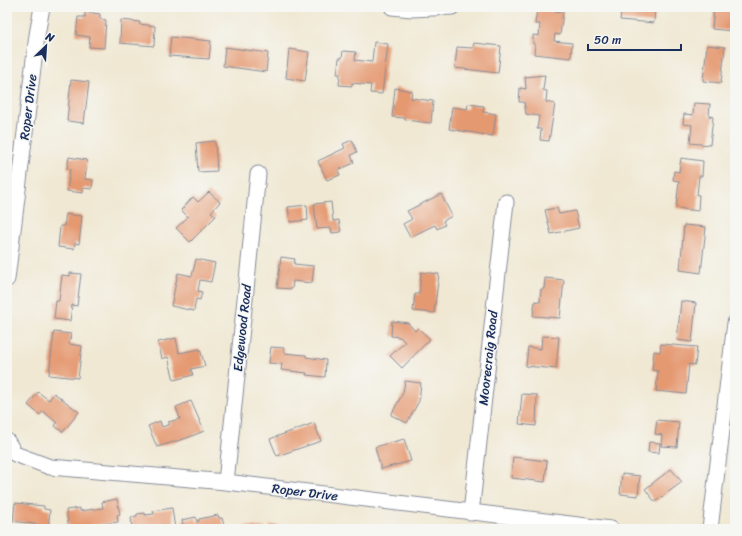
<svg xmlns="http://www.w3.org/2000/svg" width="742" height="536" font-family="Sriracha,sans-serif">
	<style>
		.building { fill: #e59971 }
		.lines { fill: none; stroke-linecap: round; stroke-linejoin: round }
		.minor-casing { stroke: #868c98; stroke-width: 17 }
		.minor { stroke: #fff; stroke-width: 15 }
		.labels { text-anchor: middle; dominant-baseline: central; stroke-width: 3; stroke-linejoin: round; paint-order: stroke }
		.street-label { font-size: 13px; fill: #1b2f5e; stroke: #f6f6f2 }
	</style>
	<rect width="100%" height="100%" fill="#f6f6f2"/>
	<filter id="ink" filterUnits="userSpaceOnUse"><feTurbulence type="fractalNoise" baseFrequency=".025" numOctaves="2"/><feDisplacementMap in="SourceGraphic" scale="8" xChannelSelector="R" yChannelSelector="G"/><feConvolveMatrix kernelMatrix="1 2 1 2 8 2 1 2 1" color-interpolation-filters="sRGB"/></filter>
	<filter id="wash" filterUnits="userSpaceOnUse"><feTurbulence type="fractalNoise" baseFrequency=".012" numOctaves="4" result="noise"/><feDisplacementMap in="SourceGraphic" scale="16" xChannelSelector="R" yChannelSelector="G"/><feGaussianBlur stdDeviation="0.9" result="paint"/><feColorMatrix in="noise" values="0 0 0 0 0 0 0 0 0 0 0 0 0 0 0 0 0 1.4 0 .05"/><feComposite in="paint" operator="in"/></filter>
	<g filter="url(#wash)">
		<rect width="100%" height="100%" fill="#f0e8d3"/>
		<g id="blocks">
			<!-- building -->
			<g class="building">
				<path d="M622,7H655L654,23L620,20Z"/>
				<path d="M714,7H735L733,31L712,29Z"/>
				<path d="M537,9L563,12L560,35L555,34L554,41L572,43L571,58L534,54L535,44H533V35L539,36L540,24H535Z"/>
				<path d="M85,12L100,14V19L106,20L104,48L89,47L90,37L76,35L78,17H85Z"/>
				<path d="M121,20L140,22L139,24L155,26L154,46L120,43Z"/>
				<path d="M171,37L211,41L209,59L169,56Z"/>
				<path d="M374,42L388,44L382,94L370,93L371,85L352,83V86L339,85L340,74H337L339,58H342L343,51L356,52L355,60L372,62Z"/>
				<path d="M474,43L501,46L498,73L455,68L457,47L473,48Z"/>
				<path d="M707,45L725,47L721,83L703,81Z"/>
				<path d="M225,47L268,53L266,72L223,66Z"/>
				<path d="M289,49L309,52L305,81L286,78Z"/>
				<path d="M545,75L543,90L547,91L546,102L555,104L549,141L540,140L541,129H537L539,116L526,114L524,102H519L520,88L526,89L525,77Z"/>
				<path d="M71,80L89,82L84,123L67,121Z"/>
				<path d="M395,88L412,91L411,98L433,101L431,123L405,120V118L392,117Z"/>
				<path d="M694,103L710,104L709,116L713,117L710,145L690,143L692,125L683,124L684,114L693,115Z"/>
				<path d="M468,104L484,106L483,112L496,114L493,136L449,129L452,107L467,109Z"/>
				<path d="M352,140L357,152L351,155L354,163L338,170L340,175L327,180L318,161L345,148L343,144Z"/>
				<path d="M215,141L217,171L198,172L196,143Z"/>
				<path d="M69,157L87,160L85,179L93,180L92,189L83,188V193L67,191L70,169L67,168Z"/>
				<path d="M681,158L703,161L702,176H699L697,195H699L698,211L676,208L679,181L673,180L674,171L679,172Z"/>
				<path d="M209,192L220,202L211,212L216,216L190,242L176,228L188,217L181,210L193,197L198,202Z"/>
				<path d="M441,194L452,216L443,221L445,225L437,229L435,225L410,237L403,224L412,219L407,211Z"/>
				<path d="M331,202L333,221L339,220L341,232L332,233L331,228L317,229L314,204Z"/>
				<path d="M307,205L308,220L290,222L288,207Z"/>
				<path d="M557,208L559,214L575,211L579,228L551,234L545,210Z"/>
				<path d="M66,214L82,216L79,244L75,243L74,249L58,247L60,226H64Z"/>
				<path d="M684,225L706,227L701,273L680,270Z"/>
				<path d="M281,257L295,259L294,264L314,266L312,283L293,281L292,289L277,288Z"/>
				<path d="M196,259L215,263L211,282L200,280L198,291L202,292L200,300L196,299L194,311L171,306L178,273L192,276Z"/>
				<path d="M421,272L439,274L434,313L413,311L415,294H419Z"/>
				<path d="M70,273L81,274L77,306L72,305L70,321L54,319L56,301H59L62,275L70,276Z"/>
				<path d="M545,278L564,280L560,318L533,316L535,301L540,302L541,289H544Z"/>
				<path d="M681,301L696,303L692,342L677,340Z"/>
				<path d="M392,321L408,323L415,331L418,328L430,339L402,368L390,356L405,342L400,337L391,336Z"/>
				<path d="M54,332L71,334L69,344L82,346L78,378L49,375Z"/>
				<path d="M542,336L559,337L556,369L526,366L528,347L541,349Z"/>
				<path d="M176,338L179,353L200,349L205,366L191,369L193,375L174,380L168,357L162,359L158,342Z"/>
				<path d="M661,344L697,347L695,365L689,364L686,394L656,391L658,371L652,370L654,351L660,352Z"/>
				<path d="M271,347L284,348V353L306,355V357L326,360L325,377L306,375L307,373L281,370L282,364L269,363Z"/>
				<path d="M405,381L421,383L419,401L407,423L391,415L403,393Z"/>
				<path d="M38,392L49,400L54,393L79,412L63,432L55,426L57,423L43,411L40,415L28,405Z"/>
				<path d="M522,394L537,395L536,426L519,424Z"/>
				<path d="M191,401L204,431L187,438L157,447L148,426L160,421L162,427L170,424L168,422L180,419L176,407Z"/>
				<path d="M657,420L679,422L677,447L661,446L662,435L655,434Z"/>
				<path d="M314,423L321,441L277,456L270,439Z"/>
				<path d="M404,439L411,461L381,469L375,447Z"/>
				<path d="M649,442L660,443L659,453L648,452Z"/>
				<path d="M513,457L547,461L545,482L511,478Z"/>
				<path d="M671,469L682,482L655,502L645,489Z"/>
				<path d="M622,474L640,476L638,496L620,494Z"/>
				<path d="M117,499L120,514L117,515L118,522L69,529L66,510L80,508V511L103,508L102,502Z"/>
				<path d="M15,503L44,506V509L50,510L48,529H40V525L13,521Z"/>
				<path d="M172,508L175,529H132L131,517L137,516V514L145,513V515L154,514L153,511Z"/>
				<path d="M218,515L219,518H222L225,529H184L182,520L196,517L197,522L199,521V519Z"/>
				<path d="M270,525L283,526L282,529H270Z"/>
				<path d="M244,526L266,528L265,529H243Z"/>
			</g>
		</g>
	</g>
	<g filter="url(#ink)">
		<use href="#blocks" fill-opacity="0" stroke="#868c98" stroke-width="1"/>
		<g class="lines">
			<!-- minor casing -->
			<g class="minor-casing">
				<g id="minor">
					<path d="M392,7L412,9L452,7"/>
					<path d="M7,279L37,35L42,7"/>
					<path d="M7,441L15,454L50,467L226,482L611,529"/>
					<path d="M226,482L258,174"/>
					<path d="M471,513L506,202"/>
					<path d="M710,529L735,323"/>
				</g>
			</g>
			<!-- minor -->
			<use href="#minor" class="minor"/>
		</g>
	</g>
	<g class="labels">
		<!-- street labels -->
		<g class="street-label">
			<text transform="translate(28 107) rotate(-83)">Roper Drive</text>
			<text transform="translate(242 328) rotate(-84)">Edgewood Road</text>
			<text transform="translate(488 358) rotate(-84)">Moorecraig Road</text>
			<text transform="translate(305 492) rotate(7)">Roper Drive</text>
		</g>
	</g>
	<!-- margin -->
	<rect width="742" height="536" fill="none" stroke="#f6f6f2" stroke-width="24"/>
	<!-- north arrow -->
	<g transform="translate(46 46) rotate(25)" stroke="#f6f6f2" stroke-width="3" paint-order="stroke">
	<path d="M0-3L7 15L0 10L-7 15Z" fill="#1b2f5e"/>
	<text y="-6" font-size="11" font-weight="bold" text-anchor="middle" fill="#1b2f5e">N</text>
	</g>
	<!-- scale -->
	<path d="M588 44v6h93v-6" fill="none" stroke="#1b2f5e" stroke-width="2"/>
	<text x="594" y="44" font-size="12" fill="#1b2f5e" stroke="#f6f6f2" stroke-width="3" paint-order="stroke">50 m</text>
</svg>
